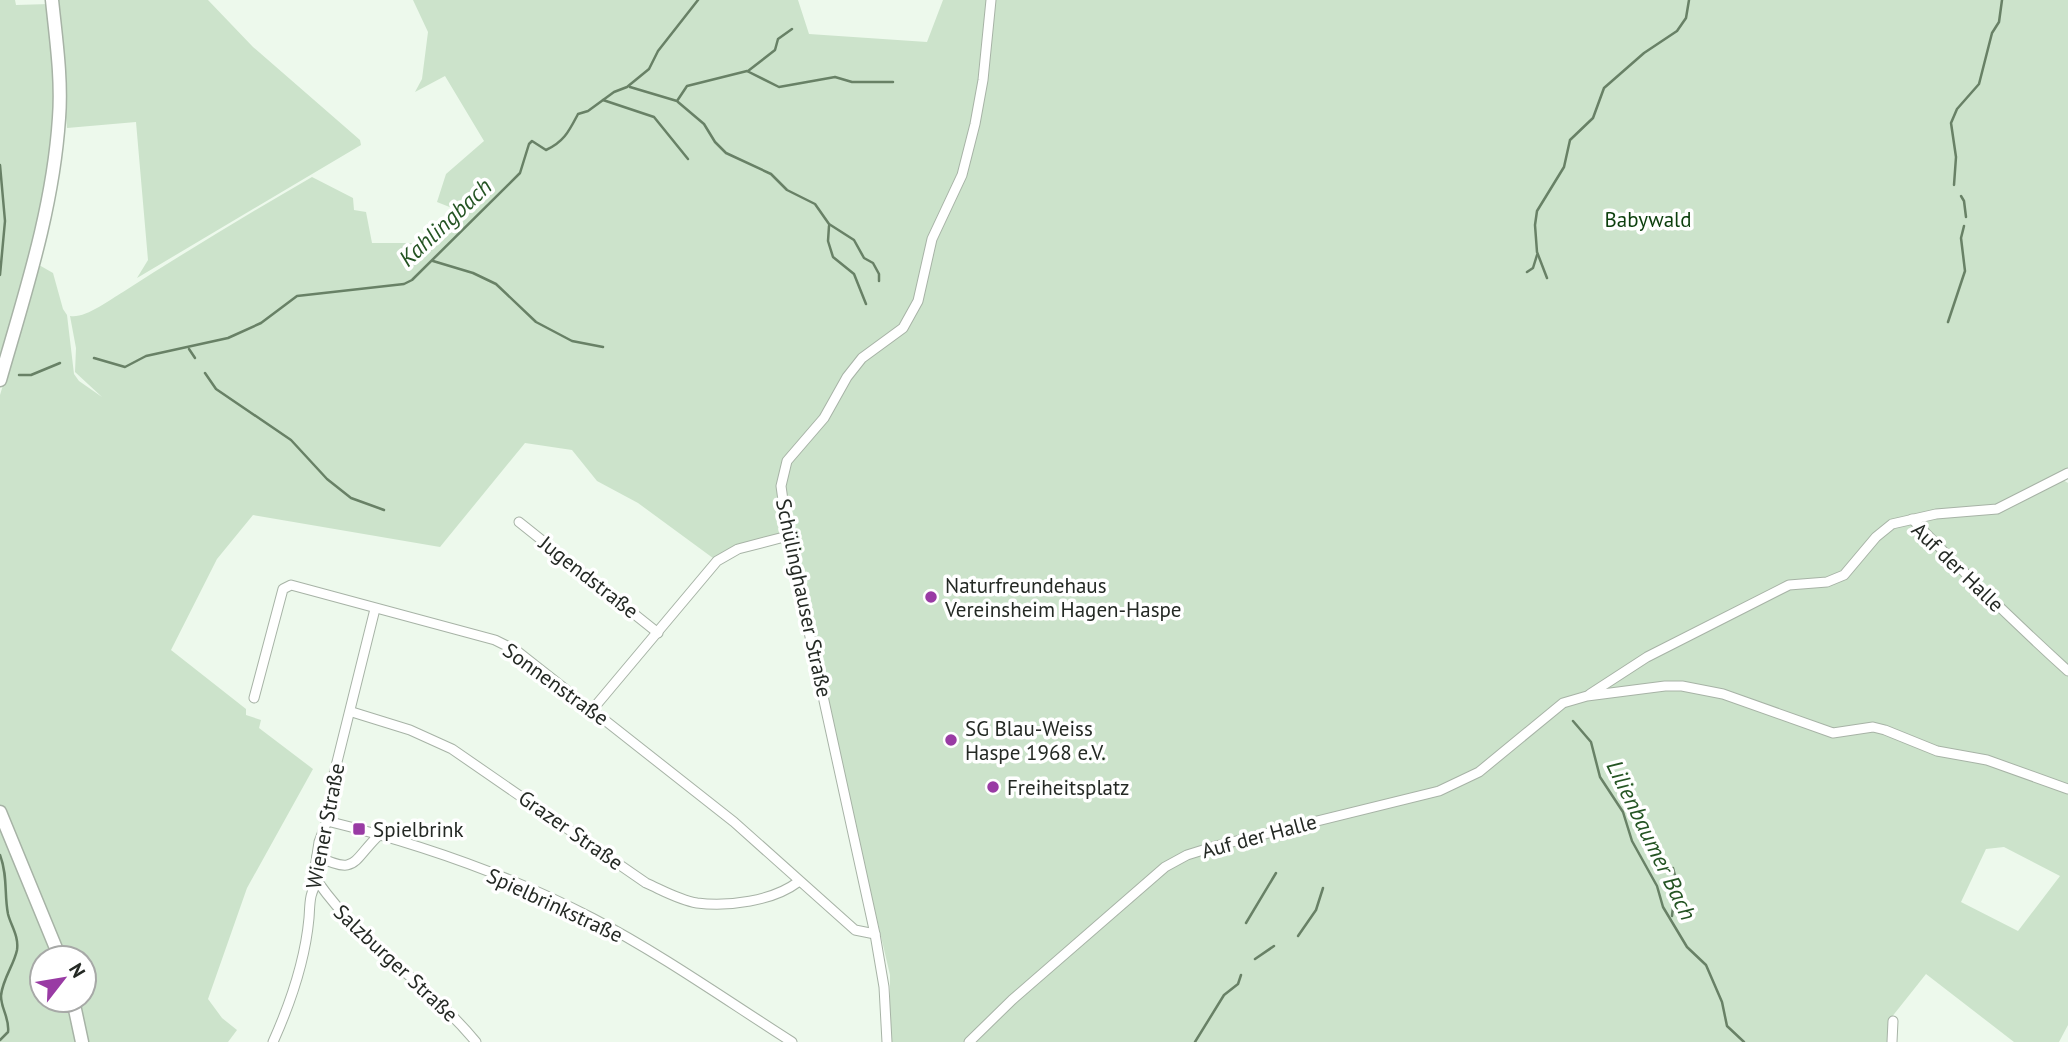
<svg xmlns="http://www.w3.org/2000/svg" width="2068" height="1042" font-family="'PT Sans',sans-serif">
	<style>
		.green { fill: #cce3cb; fill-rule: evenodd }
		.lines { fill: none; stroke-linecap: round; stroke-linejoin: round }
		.stream { stroke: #688166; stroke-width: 2.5 }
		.minor-casing { stroke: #a7b3a6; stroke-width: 11 }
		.secondary-casing { stroke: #a7b3a6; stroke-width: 15 }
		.minor { stroke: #fff; stroke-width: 9 }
		.secondary { stroke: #fff; stroke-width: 12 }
		.poi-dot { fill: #993ba4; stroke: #fff; stroke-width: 2.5 }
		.labels { text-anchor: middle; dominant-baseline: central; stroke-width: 7; stroke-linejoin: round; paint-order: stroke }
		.park-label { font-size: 21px; fill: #0c3f0d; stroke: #fff }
		.street-label { font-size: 21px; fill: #242924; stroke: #fff }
		.poi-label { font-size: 21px; fill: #242924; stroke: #fff; text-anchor: start }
		.water-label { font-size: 23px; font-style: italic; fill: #245423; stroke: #fff }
	</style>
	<rect width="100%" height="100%" fill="#edf9ec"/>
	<!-- green -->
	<g class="green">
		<path d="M0,0H15L16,5L49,4L57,48L53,180L0,380Z"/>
		<path d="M56,0H208L253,47L360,140L361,145L137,278L148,260L136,122L67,128Z"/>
		<path d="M413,0H798L809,34L927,42L943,0H2068V472L2061,479L2068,483V1025L2059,1042H2014L1926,974L1891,1018L1890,1042H890V975L788,537L738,549L717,561L638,503L597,481L572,450L525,443L440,547L253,515L217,559L171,650L246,709V715L261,720L259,728L313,769L247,888L208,999L222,1018L237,1030L228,1042H0V395L39,265L53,273L63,309L67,315L74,374L79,381L102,397L75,372L76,348L70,316C85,319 109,300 123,292C185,252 248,214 312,177L353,198L354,210L366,212L372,243H416L462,212L437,202L446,174L484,141L445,76L415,92L422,79L428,32ZM2004,847L2060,876L2018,931L1961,902L1986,849ZM42,958H84V1000H42Z"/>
	</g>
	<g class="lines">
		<!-- stream -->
		<g class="stream">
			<path d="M748,71L775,50L778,39L792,29"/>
			<path d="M630,87L677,101L687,86L747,71L779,87L835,77L852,82H893"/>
			<path d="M603,100L654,117L688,159"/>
			<path d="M678,102L704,124L715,142L726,153L771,174L787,190L815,204L829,224L854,240L864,258L873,263L879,274V281"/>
			<path d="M0,165L5,221L0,275"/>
			<path d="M1954,185L1956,157L1951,123L1957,109L1979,84L1992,33L1999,22L2002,0"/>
			<path d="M1961,196L1964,201L1966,217"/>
			<path d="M829,226L828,241L833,257L854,274L866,304"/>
			<path d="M433,261L473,273L496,284L536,322L572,341L603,347"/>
			<path d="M1527,272L1533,268L1537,255"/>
			<path d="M1547,278L1537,252L1535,225L1537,211L1564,167L1570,140L1593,118L1604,88L1644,53L1677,31L1686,18L1689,0"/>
			<path d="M1948,322L1965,271L1961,238L1964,226"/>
			<path d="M189,349L195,358"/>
			<path d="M94,358L125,367L146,356L228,338L261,323L297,296L404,284L412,280L520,173L529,144L532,141L546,150C564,142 569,131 578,114L588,111L614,92L627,87L649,69L658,51L698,0"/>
			<path d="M205,373L216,389L291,440L327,479L351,498L384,510"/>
			<path d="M19,375H31L60,363"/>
			<path d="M1573,721L1591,742L1600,777L1623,812L1632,841L1657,886L1663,907L1687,947L1706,965L1722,1002L1727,1026L1744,1042"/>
			<path d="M0,855C8,876 4,894 8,914C11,926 19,936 17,950C14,965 2,980 1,996C1,1009 10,1019 8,1032L0,1040"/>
			<path d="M1672,916L1676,879L1673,868"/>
			<path d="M1246,923L1276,873"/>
			<path d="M1298,936L1316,910L1323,888"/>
			<path d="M1255,959L1274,946"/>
			<path d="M1195,1042L1224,995L1238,984L1241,975"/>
		</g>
		<!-- minor casing -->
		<g class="minor-casing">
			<g id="minor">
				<path d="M1912,519C1962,571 2014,622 2068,671"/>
				<path d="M519,522L658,633"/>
				<path d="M1590,694L1647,657L1789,585L1827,582L1844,575L1876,537L1892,524L1936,514L1997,509L2068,473"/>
				<path d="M254,698L283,589L291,585L495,640L517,651L734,822L855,930L875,934"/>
				<path d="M592,710L717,561L738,549L788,536"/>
				<path d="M352,712L410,730L452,749L646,883C662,890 679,900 697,903C728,907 773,901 798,882"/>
				<path d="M327,821C417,843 509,875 592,918C661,954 726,1000 792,1042"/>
				<path d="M317,856C357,876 352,861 379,835"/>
				<path d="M318,882C362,945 428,984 476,1042"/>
				<path d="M273,1042C291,1002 305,962 309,918C310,905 309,892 318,882L315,868L319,842L327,821L334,774L375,609"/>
				<path d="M887,1042L884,987L875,934L788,536L781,486L787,461L824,418L847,377L862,358L903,328L918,301L932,239L962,175L975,124L983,80L991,0"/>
				<path d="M969,1042L1012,1000L1165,867L1187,855L1216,846L1439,791L1479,772L1563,703L1587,696L1665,686H1682L1723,694L1833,733L1873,727L1885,730L1937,751L1987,760L2068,789"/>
				<path d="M1892,1042L1893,1021"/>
			</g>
		</g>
		<!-- secondary casing -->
		<g class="secondary-casing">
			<g id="secondary">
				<path d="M0,380C25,293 53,209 59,118C62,79 56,39 52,0"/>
				<path d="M0,812L60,958"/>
				<path d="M73,1000L82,1042"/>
			</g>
		</g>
		<!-- minor -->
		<use href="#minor" class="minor"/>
		<!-- secondary -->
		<use href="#secondary" class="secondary"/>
	</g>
	<!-- markers -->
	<g class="poi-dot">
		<circle cx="931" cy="597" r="7"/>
		<circle cx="951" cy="740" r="7"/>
		<circle cx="993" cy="787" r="7"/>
		<rect x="352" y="822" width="14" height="14" rx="3.5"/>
	</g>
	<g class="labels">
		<!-- park labels -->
		<g class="park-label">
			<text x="1648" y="219">Babywald</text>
		</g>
		<!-- street labels -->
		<g class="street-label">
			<text transform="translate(1958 567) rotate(44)">Auf der Halle</text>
			<text transform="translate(589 577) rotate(38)">Jugendstraße</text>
			<text transform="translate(804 598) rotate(78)">Schülinghauser Straße</text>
			<text transform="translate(556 684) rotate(36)">Sonnenstraße</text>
			<text transform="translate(325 826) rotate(-79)">Wiener Straße</text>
			<text transform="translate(571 830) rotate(35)">Grazer Straße</text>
			<text transform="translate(1259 836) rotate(-15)">Auf der Halle</text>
			<text transform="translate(555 905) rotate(25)">Spielbrinkstraße</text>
			<text transform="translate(396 963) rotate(43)">Salzburger Straße</text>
		</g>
		<!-- poi labels -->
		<g class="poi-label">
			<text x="945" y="585">Naturfreundehaus<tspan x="945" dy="24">Vereinsheim Hagen-Haspe</tspan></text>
			<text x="965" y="728">SG Blau-Weiss<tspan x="965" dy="24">Haspe 1968 e.V.</tspan></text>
			<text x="1007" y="787">Freiheitsplatz</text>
			<text x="373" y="829">Spielbrink</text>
		</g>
		<!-- water labels -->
		<g class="water-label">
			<text transform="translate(445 222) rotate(-43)">Kahlingbach</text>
			<text transform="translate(1652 840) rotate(64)">Lilienbaumer Bach</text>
		</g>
	</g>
	<!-- north arrow -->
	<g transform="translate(63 979) rotate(59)"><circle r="33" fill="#ffffff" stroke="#a7a9a7" stroke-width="2"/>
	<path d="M0-5L12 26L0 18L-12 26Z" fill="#993ba4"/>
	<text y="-10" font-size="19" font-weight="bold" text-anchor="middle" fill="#242924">N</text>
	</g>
</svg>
